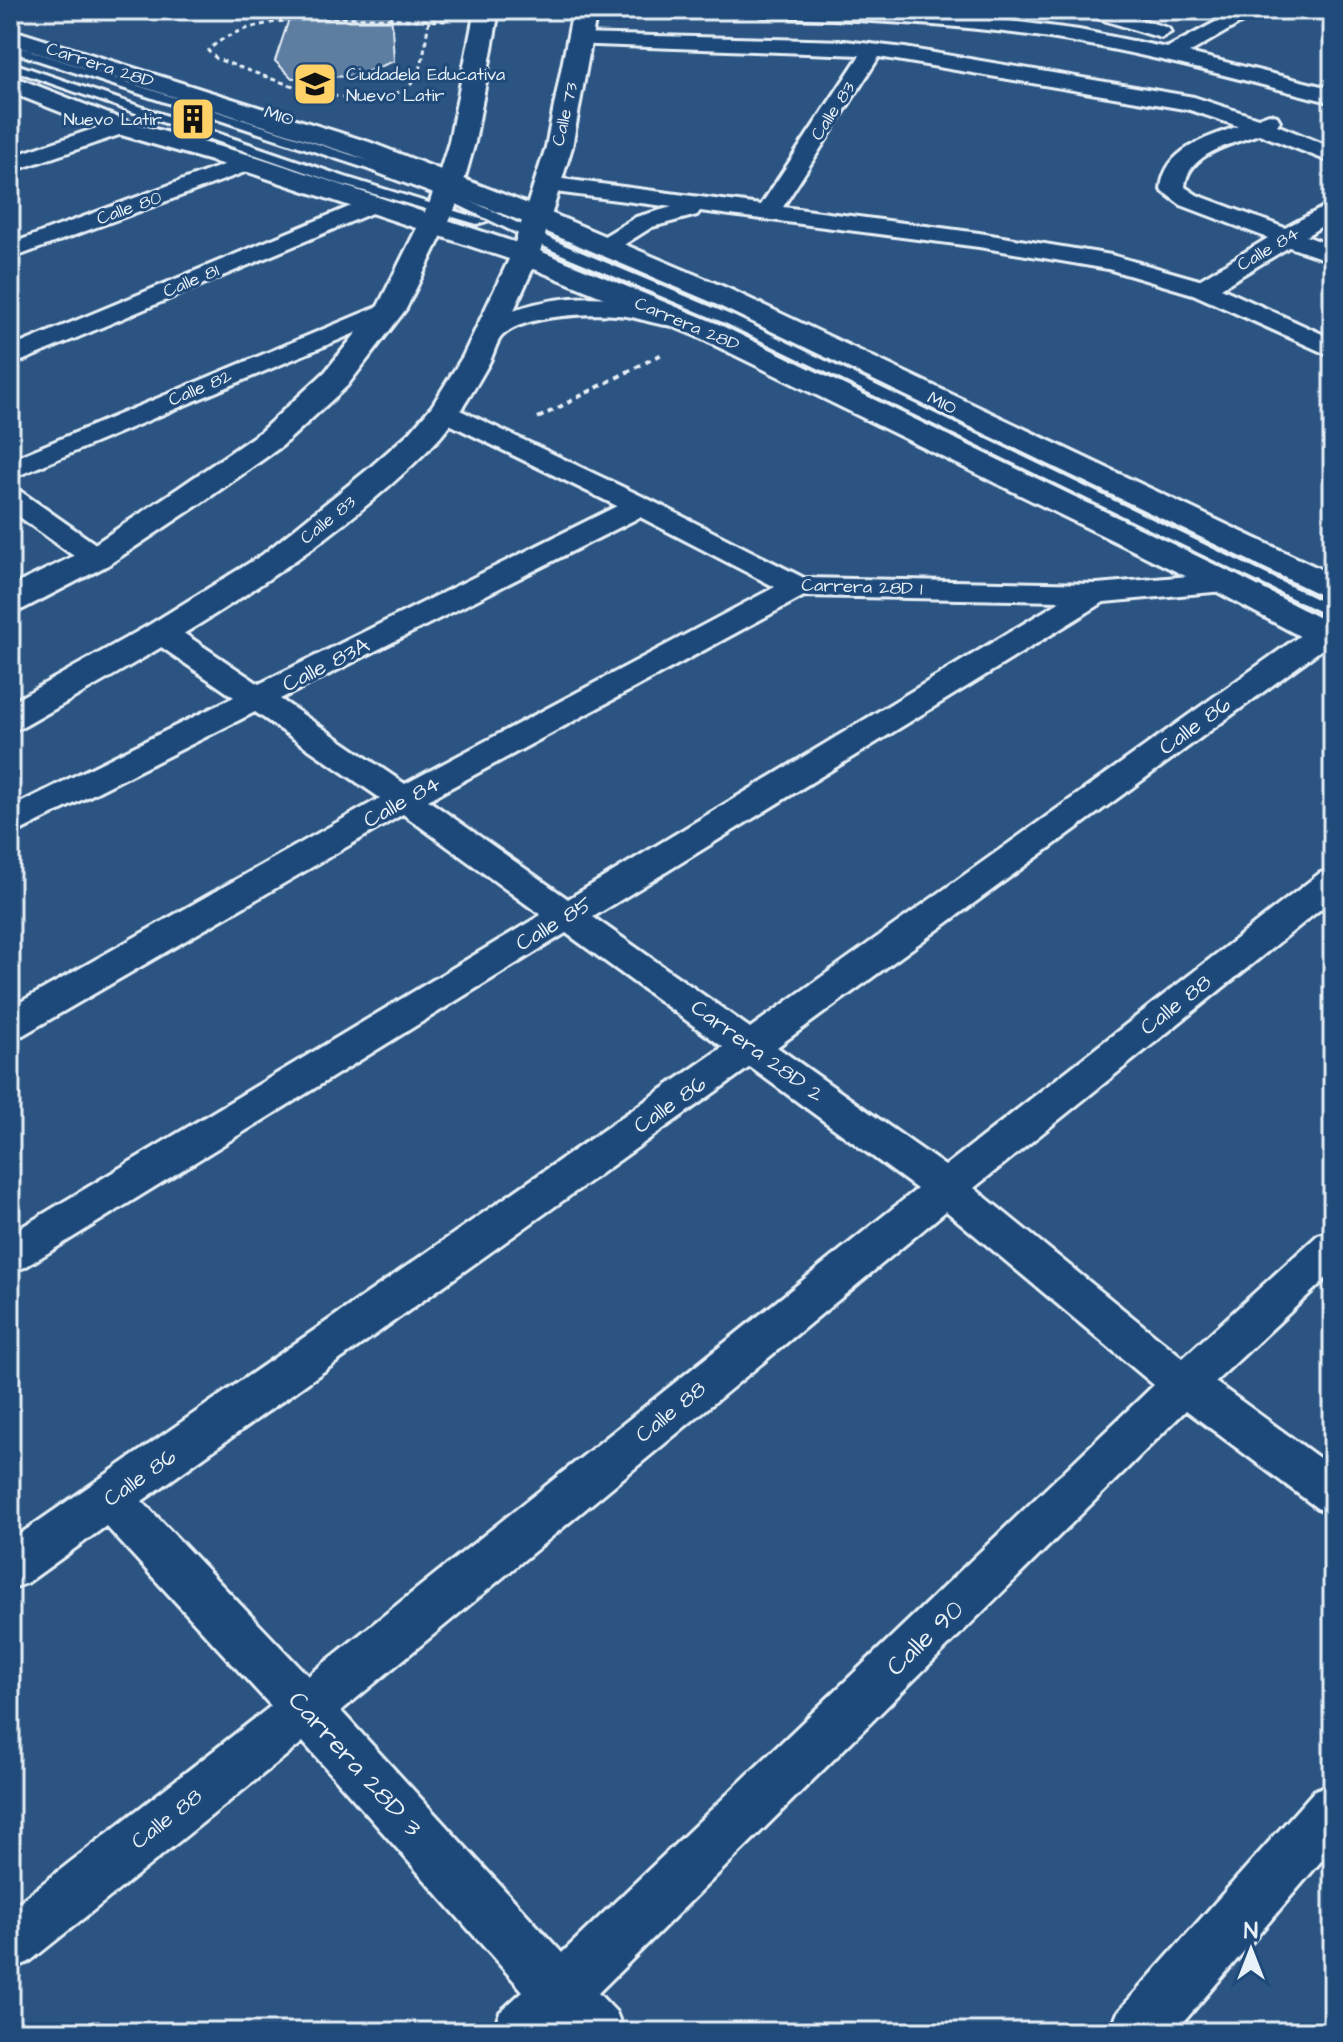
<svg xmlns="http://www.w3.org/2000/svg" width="1343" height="2042" font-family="'Architects Daughter',sans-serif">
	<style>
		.building { fill: #5d7da1; stroke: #e8f1f8; stroke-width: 2 }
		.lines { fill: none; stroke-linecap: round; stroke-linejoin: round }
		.service-casing { stroke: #e8f1f8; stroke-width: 6 }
		.minor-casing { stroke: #e8f1f8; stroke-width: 6 }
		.tertiary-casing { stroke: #e8f1f8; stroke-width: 6 }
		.secondary-casing { stroke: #e8f1f8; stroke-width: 6 }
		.path-far1 { stroke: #e8f1f8; stroke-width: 3; stroke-dasharray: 5 4; stroke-linecap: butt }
		.path { stroke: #e8f1f8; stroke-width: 4; stroke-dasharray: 6 5; stroke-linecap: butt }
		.service { fill: #1f4a7a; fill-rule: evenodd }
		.minor { fill: #1f4a7a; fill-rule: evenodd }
		.tertiary { fill: #1f4a7a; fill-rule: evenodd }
		.secondary { fill: #1f4a7a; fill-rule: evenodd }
		.labels { text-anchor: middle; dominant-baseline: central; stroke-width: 6; stroke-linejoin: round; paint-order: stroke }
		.far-street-label { font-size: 18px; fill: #e8f1f8; stroke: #1f4a7a }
		.far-poi-label { font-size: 18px; fill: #e8f1f8; stroke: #1f4a7a; text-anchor: start }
		.street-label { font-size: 22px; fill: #e8f1f8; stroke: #1f4a7a }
		.near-street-label { font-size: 26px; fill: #e8f1f8; stroke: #1f4a7a }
	</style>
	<rect width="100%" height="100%" fill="#2b5482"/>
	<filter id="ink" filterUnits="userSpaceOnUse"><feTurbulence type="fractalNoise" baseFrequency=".0125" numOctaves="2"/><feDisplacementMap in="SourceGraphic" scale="16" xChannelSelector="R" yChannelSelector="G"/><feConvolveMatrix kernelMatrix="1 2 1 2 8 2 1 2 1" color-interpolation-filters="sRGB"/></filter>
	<g filter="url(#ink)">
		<!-- building -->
		<path class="building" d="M292,10H391L394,61L357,76L292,78L275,61Z"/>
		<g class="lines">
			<!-- service casing -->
			<g class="service-casing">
				<g id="service">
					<path d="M10,44L373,162L450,191L564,245L735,317L1333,607V618L725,323L554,251L442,197L365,168L10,51Z"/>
					<path d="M10,62L345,177L487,221L477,224L337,183L10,69Z"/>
				</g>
			</g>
			<!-- minor casing -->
			<g class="minor-casing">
				<g id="minor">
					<path d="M752,10H902L964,15L1079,30L1167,48L1238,10H1263L1189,53L1333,89V103C1234,78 1136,50 1036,36C945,23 853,20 762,16Z"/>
					<path d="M1081,10H1112L1168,28L1171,32L1161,38L1084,14Z"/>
					<path d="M577,34L845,41L905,48L1194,97L1258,118L1269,114L1277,116L1280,121L1277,125L1333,148V163L1259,134C1232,144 1187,153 1185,187L1197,195L1285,228L1333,202V219L1306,236L1333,246V262L1289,247L1221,288L1333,339V357L1193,294L1108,269L979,247L700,211L697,215L652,227L614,251H596L593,246L596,241L636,217L672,207L547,191L539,189L535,184L539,179L547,177L761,205L860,55L570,44L567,40ZM879,57L1190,110L1238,126C1205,139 1164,149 1161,190L1181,205L1268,238L1199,280L1111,255L979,233L783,207Z"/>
					<path d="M120,120L128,122L131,127L128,132L10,172V157Z"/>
					<path d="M248,156L256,158L260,163L256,168L10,259V244Z"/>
					<path d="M373,197L381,199L385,204L381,209L10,366V348Z"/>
					<path d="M391,301L400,304L404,309L400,314L10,479V460Z"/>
					<path d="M445,403L650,500L804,578L1097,584L1224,573L1235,576L1239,582L1235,588L1224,591L1104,602L593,917L750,1028L1312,627L1323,625L1333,627V641L777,1047L945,1166L1320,873L1333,869V899L974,1188L1183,1358L1318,1235L1333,1231V1272L1215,1382L1333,1468V1514L1317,1508L1186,1410L598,1993L616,2012L624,2032H492L500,2012L523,1991L303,1742L29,1962L10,1970V1909L271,1706L106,1526L27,1583L10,1589V1541L723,1047L566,933L25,1267L10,1271V1234L541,915L403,814L23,1035L10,1038V1008L380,798L255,712L22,830L10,833V808L234,697L151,640L146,633L151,626L162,624L173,626L259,684L617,506L435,417L431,411L435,405ZM640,517L775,587L405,784L280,699ZM804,596L1061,601L568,899L428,800ZM750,1067L917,1189L308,1676L142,1501ZM946,1211L1154,1385L562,1953L341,1711Z"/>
					<path d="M10,488L20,491L107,552L111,558L107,564L96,567L85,564L10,510Z"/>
					<path d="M1333,1783V1847L1175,2032H1110L1118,2012L1315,1790Z"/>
				</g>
			</g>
			<!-- tertiary casing -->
			<g class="tertiary-casing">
				<g id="tertiary">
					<path d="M10,29L369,142L546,211L729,289L1333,575V599L1321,595L709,301L526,223L351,154L10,44Z"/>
					<path d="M10,75L129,122L257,157L535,249L718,324L1236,575L1333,625V650L1320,647L1212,589L696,336L515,261L239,169L111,132L10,92Z"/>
				</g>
			</g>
			<!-- secondary casing -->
			<g class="secondary-casing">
				<g id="secondary">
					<path d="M475,10H499L475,142L458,202L406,309L347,386L282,446L201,503L108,565L23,609L10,612V587L84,551L177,489L260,432L325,372L378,306L430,202L449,142Z"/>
					<path d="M573,10H597L572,147L539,255L514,310C572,290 627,296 685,312L689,318L685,324C665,329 645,319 626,316C597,312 524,314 502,336C496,342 493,356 489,363C472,393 455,423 431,447C312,565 167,645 23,727L10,731V703L149,625L262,555L367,470L410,432L432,406L463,356L511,255L546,147Z"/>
				</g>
			</g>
			<!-- path-far1 -->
			<path class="path-far1" d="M429,21C426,35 423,71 415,80C375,126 264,75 217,59L208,51C251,4 388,20 449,21"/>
			<!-- path -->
			<path class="path" d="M538,418L664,353"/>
			<!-- service -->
			<use href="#service" class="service"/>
			<!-- minor -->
			<use href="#minor" class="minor"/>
			<!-- tertiary -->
			<use href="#tertiary" class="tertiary"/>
			<!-- secondary -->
			<use href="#secondary" class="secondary"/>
		</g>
	</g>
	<!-- icons -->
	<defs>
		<g id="university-square" transform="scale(2.3)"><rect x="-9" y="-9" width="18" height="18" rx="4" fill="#ffd166" stroke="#1f4a7a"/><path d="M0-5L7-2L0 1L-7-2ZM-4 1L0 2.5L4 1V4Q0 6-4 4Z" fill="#111"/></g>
		<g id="building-square" transform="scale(2.3)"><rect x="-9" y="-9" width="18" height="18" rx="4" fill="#ffd166" stroke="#1f4a7a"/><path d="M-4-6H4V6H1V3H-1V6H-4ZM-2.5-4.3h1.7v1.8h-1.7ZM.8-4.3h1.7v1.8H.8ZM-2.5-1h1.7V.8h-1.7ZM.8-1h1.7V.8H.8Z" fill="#111"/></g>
	</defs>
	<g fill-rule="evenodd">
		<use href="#university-square" x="315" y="84"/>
		<use href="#building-square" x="193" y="119"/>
	</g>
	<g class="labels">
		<!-- far-street labels -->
		<g class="far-street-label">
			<text transform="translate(100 65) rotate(18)">Carrera 28D</text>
			<text transform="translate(833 111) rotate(-57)">Calle 83</text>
			<text transform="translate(565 114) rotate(-77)">Calle 73</text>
			<text transform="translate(279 116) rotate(18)">MIO</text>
			<text transform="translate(129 208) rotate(-20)">Calle 80</text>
			<text transform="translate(1268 249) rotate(-31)">Calle 84</text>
			<text transform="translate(191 281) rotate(-23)">Calle 81</text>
			<text transform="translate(687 324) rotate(23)">Carrera 28D</text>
			<text transform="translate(200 388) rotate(-23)">Calle 82</text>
			<text transform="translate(942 403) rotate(26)">MIO</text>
			<text transform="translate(328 520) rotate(-39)">Calle 83</text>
			<text transform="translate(862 587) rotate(2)">Carrera 28D 1</text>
		</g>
		<!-- far-poi labels -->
		<g class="far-poi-label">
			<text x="346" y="74">Ciudadela Educativa<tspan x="346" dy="21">Nuevo Latir</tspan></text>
			<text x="162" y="119" text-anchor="end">Nuevo Latir</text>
		</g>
		<!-- street labels -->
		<g class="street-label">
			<text transform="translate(326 665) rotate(-27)">Calle 83A</text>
			<text transform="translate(1195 726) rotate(-36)">Calle 86</text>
			<text transform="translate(402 802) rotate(-29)">Calle 84</text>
			<text transform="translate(554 924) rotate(-31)">Calle 85</text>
			<text transform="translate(1176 1005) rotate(-38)">Calle 88</text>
			<text transform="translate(757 1051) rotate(36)">Carrera 28D 2</text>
			<text transform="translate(670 1105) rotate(-35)">Calle 86</text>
			<text transform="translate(671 1412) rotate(-39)">Calle 88</text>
			<text transform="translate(140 1478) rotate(-35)">Calle 86</text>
			<text transform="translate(167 1819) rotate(-38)">Calle 88</text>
		</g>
		<!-- near-street labels -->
		<g class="near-street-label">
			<text transform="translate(925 1638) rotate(-44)">Calle 90</text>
			<text transform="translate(355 1764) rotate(48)">Carrera 28D 3</text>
		</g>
	</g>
	<!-- margin -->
	<rect width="1343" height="2042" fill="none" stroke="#1f4a7a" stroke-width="40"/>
	<rect x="20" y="20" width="1303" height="2002" fill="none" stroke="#e8f1f8" stroke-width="3" filter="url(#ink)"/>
	<!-- north arrow -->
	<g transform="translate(1251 1950)" stroke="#1f4a7a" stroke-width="6" paint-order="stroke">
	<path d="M0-6L14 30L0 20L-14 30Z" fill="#e8f1f8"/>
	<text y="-12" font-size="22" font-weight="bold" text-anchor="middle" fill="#e8f1f8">N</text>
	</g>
</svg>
